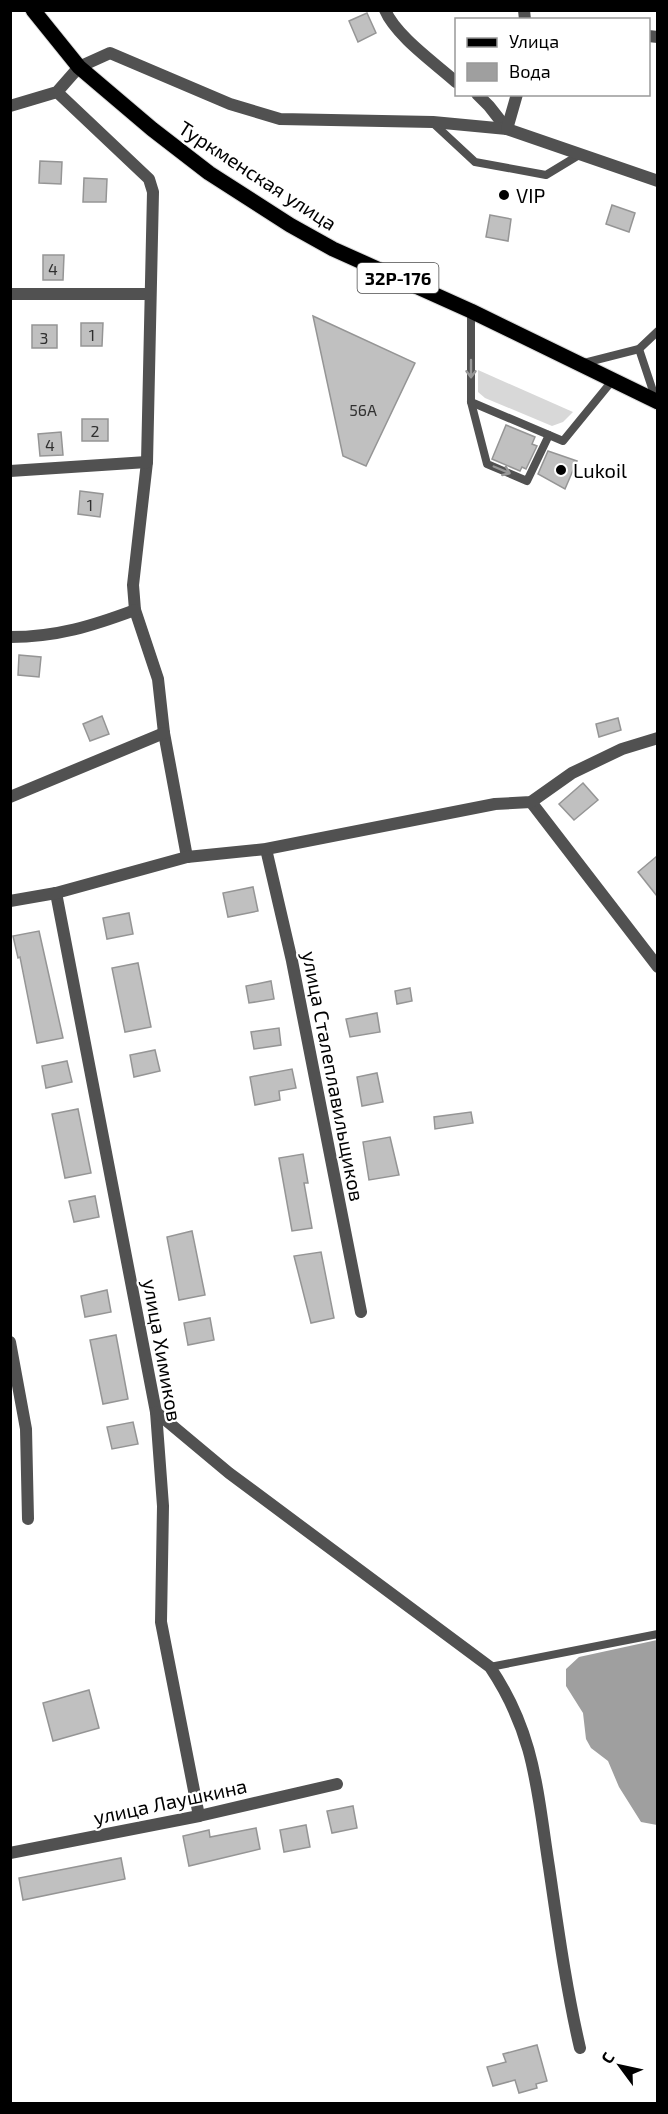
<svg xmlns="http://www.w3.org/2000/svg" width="668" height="2114" font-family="'Exo 2',sans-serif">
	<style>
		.green { fill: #d8d8d8 }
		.water { fill: #9f9f9f }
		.building { fill: #c0c0c0; stroke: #959595; stroke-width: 1.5 }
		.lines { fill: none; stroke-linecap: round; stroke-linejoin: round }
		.primary-casing { stroke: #dbdbdb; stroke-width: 17 }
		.lane { stroke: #515151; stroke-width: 8 }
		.street { stroke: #515151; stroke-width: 12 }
		.primary { stroke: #000; stroke-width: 15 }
		.oneway { stroke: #979797 }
		.poi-dot { fill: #000; stroke: #fff; stroke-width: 2 }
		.labels { text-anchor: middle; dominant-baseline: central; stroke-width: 4.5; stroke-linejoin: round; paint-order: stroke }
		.number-label { font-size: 16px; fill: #303030 }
		.shield { fill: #fff; stroke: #4c4c4c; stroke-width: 1.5 }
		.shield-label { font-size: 18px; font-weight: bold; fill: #000 }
		.street-label { font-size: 20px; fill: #000; stroke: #fff }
		.poi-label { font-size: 20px; fill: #000; stroke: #fff; text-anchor: start }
	</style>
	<rect width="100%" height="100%" fill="#fff"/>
	<!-- green -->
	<path class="green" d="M478,370L573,412L563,422L552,426L485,398L478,392Z"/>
	<!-- water -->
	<path class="water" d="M657,1640H658L657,1825L641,1822L619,1787L608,1761L591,1748L586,1739L583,1713L566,1686V1669L579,1657Z"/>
	<!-- building -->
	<g class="building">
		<path d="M367,13L376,33L358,42L349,21Z"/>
		<path d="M40,161L62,162L61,184L39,183Z"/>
		<path d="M84,178L107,179L106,202H83Z"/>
		<path d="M612,205L635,213L629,232L606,224Z"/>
		<path d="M490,215L511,219L508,241L486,237Z"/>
		<path d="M43,255H64L63,280H43Z"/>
		<path d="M313,316L415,363L366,466L343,456Z"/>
		<path d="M81,323H103L102,346H81Z"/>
		<rect x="32" y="325" width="25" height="23"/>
		<rect x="82" y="419" width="26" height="22"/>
		<path d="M506,425L535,437L532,444L537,446L526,469L522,467L520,471L492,459Z"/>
		<path d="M61,432L63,455L40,456L38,434Z"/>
		<path d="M548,451L577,461L565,489L538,474Z"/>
		<path d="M80,491L103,494L100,517L78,514Z"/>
		<path d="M19,655L41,657L39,677L18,675Z"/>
		<path d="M102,716L109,734L90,741L83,724Z"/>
		<path d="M618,718L621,730L599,737L596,724Z"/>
		<path d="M583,783L598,800L574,820L559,804Z"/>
		<path d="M657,856V896L638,872Z"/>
		<path d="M253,887L258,911L228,917L223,893Z"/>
		<path d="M129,913L133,934L107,939L103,918Z"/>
		<path d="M39,931L63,1038L37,1043L20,957L18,958L13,936Z"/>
		<path d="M138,963L151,1027L125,1032L112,968Z"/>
		<path d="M271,981L274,999L249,1003L246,986Z"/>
		<path d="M410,988L412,1001L397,1004L395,991Z"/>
		<path d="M377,1013L380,1032L350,1037L346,1019Z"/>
		<path d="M279,1028L281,1045L254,1049L251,1032Z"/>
		<path d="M155,1050L160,1071L134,1077L130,1055Z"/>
		<path d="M67,1061L72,1082L46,1088L42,1066Z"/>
		<path d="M292,1069L296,1088L279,1091L280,1100L255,1105L250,1077Z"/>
		<path d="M377,1073L383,1102L362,1106L357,1077Z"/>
		<path d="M78,1109L91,1173L65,1178L52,1114Z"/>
		<path d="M471,1112L473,1123L435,1129L434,1117Z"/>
		<path d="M390,1137L399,1175L369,1180L363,1142Z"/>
		<path d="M303,1154L308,1183H304L312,1228L292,1231L279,1158Z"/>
		<path d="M95,1196L99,1217L74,1222L69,1201Z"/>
		<path d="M192,1231L205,1295L179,1300L167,1237Z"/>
		<path d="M321,1252L334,1318L311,1323L294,1256Z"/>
		<path d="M107,1290L111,1312L85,1317L81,1296Z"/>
		<path d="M210,1318L214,1340L188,1345L184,1323Z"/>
		<path d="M116,1335L128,1399L103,1404L90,1340Z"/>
		<path d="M133,1422L138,1444L112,1449L107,1427Z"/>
		<path d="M89,1690L99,1728L53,1741L43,1703Z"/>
		<path d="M353,1806L357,1828L332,1833L327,1811Z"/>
		<path d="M306,1825L310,1847L284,1852L280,1830Z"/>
		<path d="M256,1828L260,1849L189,1866L183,1836L209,1830L210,1837Z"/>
		<path d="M121,1858L125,1879L23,1900L19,1878Z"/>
		<path d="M537,2045L547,2081L536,2084L537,2088L519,2093L515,2080L493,2086L487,2067L506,2062L503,2054Z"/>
	</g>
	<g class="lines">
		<!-- primary casing -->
		<g class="primary-casing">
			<path id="primary" d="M33,10L79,67L152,129L209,173L290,225L333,249L471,311L658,402"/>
		</g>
		<!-- lane -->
		<g class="lane">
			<path d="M433,123L475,162L546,175L579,155"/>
			<path d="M471,311V402L563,441L612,381"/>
			<path d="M639,349L656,400"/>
			<path d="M580,364L639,349L658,331"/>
			<path d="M471,402L487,464L527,481L549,435"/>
			<path d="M490,1667L658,1634"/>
		</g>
		<!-- street -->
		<g class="street">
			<path d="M385,10C396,36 435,63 456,82"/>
			<path d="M524,10L525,20"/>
			<path d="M648,36L658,37"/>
			<path d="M57,92L149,179L153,192L147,462L133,585L135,610L158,679L164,733L187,857"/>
			<path d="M477,94L489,106L507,129"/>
			<path d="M10,106L57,92L79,67L110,53L230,104L280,119L433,122L507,129L658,181"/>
			<path d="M507,129L517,94"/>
			<path d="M10,294H148"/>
			<path d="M10,471L147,462"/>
			<path d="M10,637C57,637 92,626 135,610"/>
			<path d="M10,797L164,733"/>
			<path d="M531,802L658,967"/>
			<path d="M266,849L292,961L361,1312"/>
			<path d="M56,893L156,1412L163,1506L161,1622L199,1816"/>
			<path d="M10,901L56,893L187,857L266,849L495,804L531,802L572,773L622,749L658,738"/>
			<path d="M10,1342L26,1429L28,1519"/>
			<path d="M156,1412L229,1473L490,1667C535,1734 537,1790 549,1867C558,1928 566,1988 580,2048"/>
			<path d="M10,1853L199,1816L337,1784"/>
		</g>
		<!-- primary -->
		<use href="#primary" class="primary"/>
	</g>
	<!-- one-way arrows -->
	<defs><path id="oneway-shaft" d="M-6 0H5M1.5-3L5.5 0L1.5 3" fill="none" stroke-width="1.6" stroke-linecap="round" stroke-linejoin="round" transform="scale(1.5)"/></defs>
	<g class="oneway">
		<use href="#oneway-shaft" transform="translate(471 369) rotate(90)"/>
		<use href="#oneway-shaft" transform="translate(502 470) rotate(23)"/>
	</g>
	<!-- markers -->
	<g class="poi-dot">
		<circle cx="504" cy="195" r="6"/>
		<circle cx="561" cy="470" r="6"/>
	</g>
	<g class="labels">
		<!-- number labels -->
		<g class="number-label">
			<text x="53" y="268">4</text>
			<text x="92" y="334">1</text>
			<text x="44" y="337">3</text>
			<text x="363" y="409">56А</text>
			<text x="95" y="430">2</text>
			<text x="50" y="444">4</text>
			<text x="90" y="504">1</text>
		</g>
		<!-- shield labels -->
		<rect class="shield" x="357.5" y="263" width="81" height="30" rx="4.5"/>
		<g class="shield-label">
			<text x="398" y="278">32Р-176</text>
		</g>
		<!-- street labels -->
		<g class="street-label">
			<text transform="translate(258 175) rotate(33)">Туркменская улица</text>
			<text transform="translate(334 1076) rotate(79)">улица Сталеплавильщиков</text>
			<text transform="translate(163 1350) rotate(80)">улица Химиков</text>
			<text transform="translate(170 1801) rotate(-12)">улица Лаушкина</text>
		</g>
		<!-- poi labels -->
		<g class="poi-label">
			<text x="516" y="195">VIP</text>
			<text x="573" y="470">Lukoil</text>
		</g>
	</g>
	<!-- border -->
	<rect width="668" height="2114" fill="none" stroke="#000000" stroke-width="24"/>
	<!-- legend -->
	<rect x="455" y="18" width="195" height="78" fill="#ffffff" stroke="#999999" stroke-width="1.5"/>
	<rect x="467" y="38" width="30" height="9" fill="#000000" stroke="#999999" stroke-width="1.5"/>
	<text x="509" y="48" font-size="18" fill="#000000">Улица</text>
	<rect x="467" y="63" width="30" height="18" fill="#9f9f9f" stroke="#999999" stroke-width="1.5"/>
	<text x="509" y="78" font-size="18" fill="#000000">Вода</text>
	<!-- north arrow -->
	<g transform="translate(620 2066) rotate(303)" stroke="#ffffff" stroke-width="4.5" paint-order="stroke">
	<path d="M0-4.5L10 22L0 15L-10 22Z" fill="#000000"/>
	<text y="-9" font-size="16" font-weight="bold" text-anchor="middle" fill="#000000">С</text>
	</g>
</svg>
